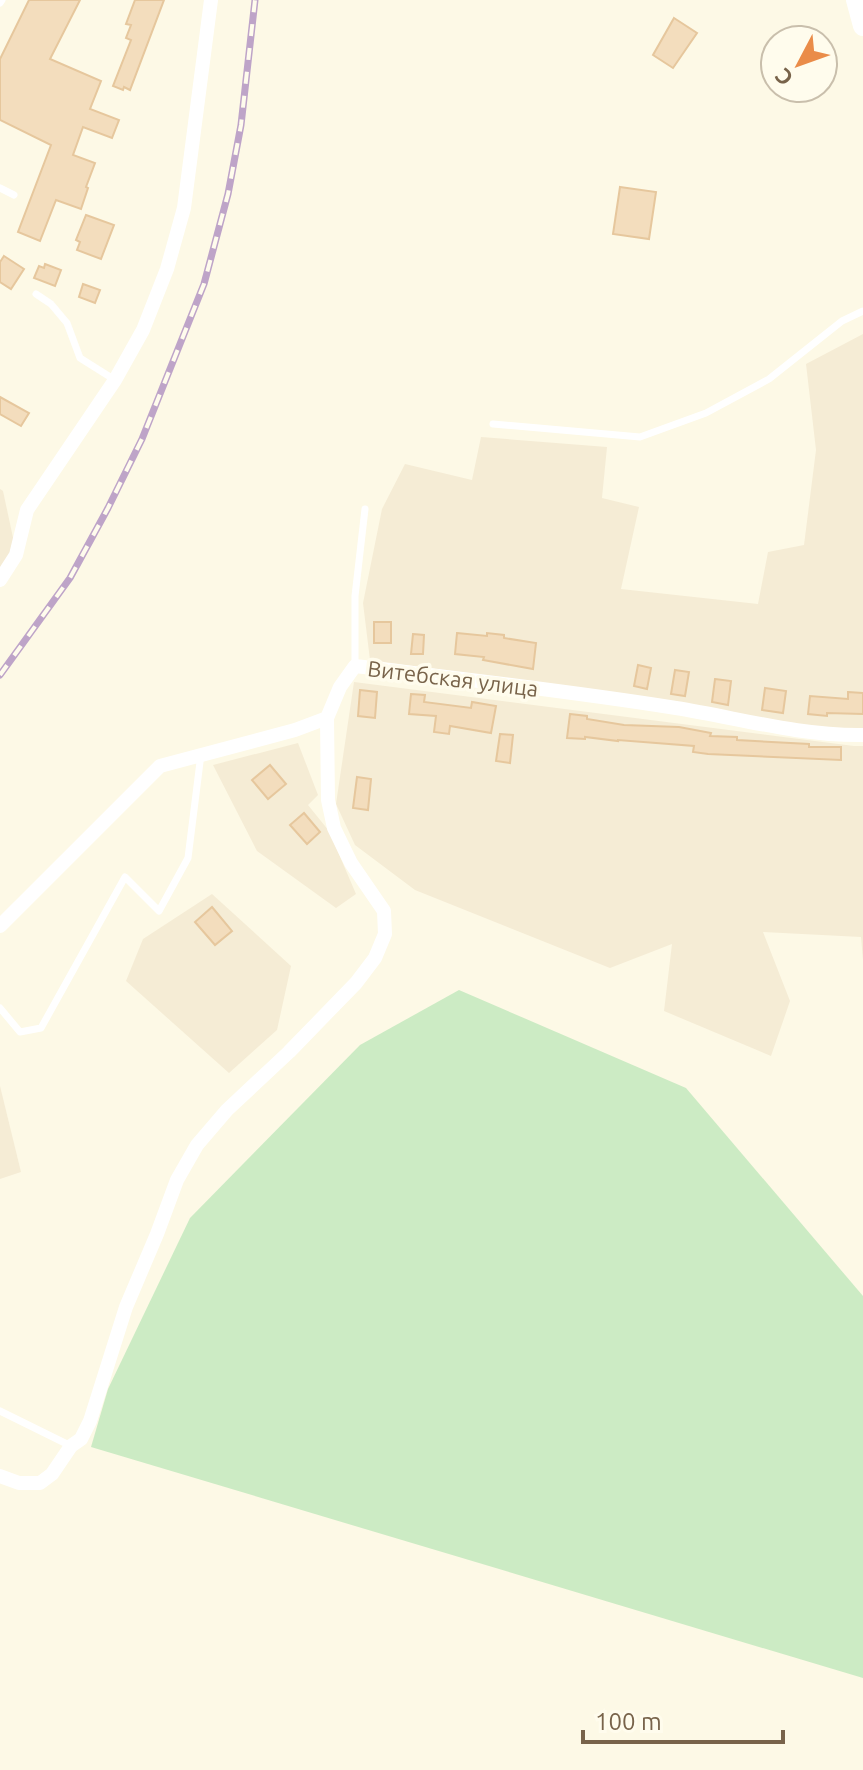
<svg xmlns="http://www.w3.org/2000/svg" width="863" height="1770" font-family="Ubuntu,sans-serif">
	<style>
		.residential { fill: #f5ecd5 }
		.green { fill: #ccebc4 }
		.building { fill: #f3ddbd; stroke: #e6c79d; stroke-width: 2 }
		.lines { fill: none; stroke-linecap: round; stroke-linejoin: round }
		.lane { stroke: #fff; stroke-width: 7 }
		.street { stroke: #fff; stroke-width: 14 }
		.secondary { stroke: #fff; stroke-width: 20 }
		.rail-casing { stroke: #bea4c8; stroke-width: 7 }
		.rail { stroke: #fffced; stroke-width: 4; stroke-dasharray: 12; stroke-linecap: butt }
		.labels { text-anchor: middle; dominant-baseline: central; stroke-width: 7; stroke-linejoin: round; paint-order: stroke }
		.street-label { font-size: 22px; fill: #78634a; stroke: #fffced }
	</style>
	<rect width="100%" height="100%" fill="#fdf9e6"/>
	<!-- residential -->
	<g class="residential">
		<path d="M863,334V730L836,731L588,690L370,660L363,603L382,509L405,464L472,480L481,437L607,447L602,498L639,507L621,589L758,604L768,552L804,545L816,450L806,364Z"/>
		<path d="M0,489L3,491L15,547L0,571Z"/>
		<path d="M354,682L854,746H863V960L861,937L763,932L790,1001L771,1056L664,1011L672,944L610,968L415,890L355,845L336,804Z"/>
		<path d="M298,743L318,795L308,805L329,831L356,894L336,908L257,851L213,765Z"/>
		<path d="M212,894L291,966L277,1030L229,1073L126,981L143,939Z"/>
		<path d="M0,1086L21,1172L0,1179Z"/>
	</g>
	<!-- green -->
	<path class="green" d="M459,990L686,1088L863,1296V1678L91,1447L108,1389L190,1218L360,1045Z"/>
	<!-- building -->
	<g class="building">
		<path d="M29,0H80L50,59L101,81L90,109L119,120L112,138L83,127L73,155L95,163L86,187L88,188L81,209L56,200L40,241L18,232L51,145L0,120V59Z"/>
		<path d="M135,0H164L130,90L124,87L123,90L113,86L131,40L126,38L131,25L126,24Z"/>
		<path d="M674,18L697,33L673,68L653,55Z"/>
		<path d="M620,187L656,192L649,239L613,234Z"/>
		<path d="M86,215L114,225L101,259L77,250L80,242L76,240Z"/>
		<path d="M4,256L24,269L11,289L0,282V262Z"/>
		<path d="M45,264L61,270L55,286L34,278L39,266L44,268Z"/>
		<path d="M83,284L100,290L95,303L79,297Z"/>
		<path d="M0,397L29,413L21,426L0,414Z"/>
		<rect x="374" y="622" width="17" height="21"/>
		<path d="M457,633L487,636V633L504,635V638L536,643L533,669L483,660L484,657L455,654Z"/>
		<path d="M413,634L424,635L423,654H411Z"/>
		<path d="M638,665L651,668L647,689L634,686Z"/>
		<path d="M675,670L689,672L685,696L671,694Z"/>
		<path d="M715,679L731,681L728,705L712,702Z"/>
		<path d="M765,688L786,691L783,713L762,710Z"/>
		<path d="M360,690L377,692L375,718L358,716Z"/>
		<path d="M848,692L863,693V714L827,713V716L808,714L810,696L848,699Z"/>
		<path d="M411,694L425,695L424,702L471,708L472,702L496,706L491,733L450,726L449,734L434,732L436,716L409,714Z"/>
		<path d="M570,714L587,716V719L624,725L679,727L711,733L710,736L737,737V740L809,744V747H841V760L708,754L693,752L694,746L618,740V741L585,737V739L567,738Z"/>
		<path d="M500,734L513,735L510,763L496,761Z"/>
		<path d="M270,765L286,784L268,799L252,780Z"/>
		<path d="M357,777L371,779L368,810L353,808Z"/>
		<path d="M304,813L320,832L307,844L290,825Z"/>
		<path d="M212,907L232,931L215,945L195,922Z"/>
	</g>
	<g class="lines">
		<!-- lane -->
		<g class="lane">
			<path d="M0,3L2,0"/>
			<path d="M0,188L14,195"/>
			<path d="M36,294L51,304L67,323L80,358L115,380"/>
			<path d="M493,424L640,437L706,413L769,379L842,321L863,311"/>
			<path d="M355,666V596L365,509"/>
			<path d="M0,1008L20,1032L41,1028L125,877L159,911L188,858L201,754"/>
			<path d="M0,1411L71,1446"/>
		</g>
		<!-- street -->
		<g class="street">
			<path d="M0,580L16,555L27,510L115,380L143,330L167,269L184,208L211,0"/>
			<path d="M0,926L160,766L295,730L327,718L340,687L355,666C463,679 570,691 676,708C739,718 799,736 863,735"/>
			<path d="M0,1476L19,1483H40L52,1474L71,1446L81,1439L90,1421L126,1307L157,1234L177,1180L197,1145L227,1110L289,1052L356,983L375,958L385,934L384,911L351,863L334,828L328,800L327,718"/>
		</g>
		<!-- secondary -->
		<path class="secondary" d="M856,0L863,26"/>
		<!-- rail casing -->
		<g class="rail-casing">
			<path id="rail" d="M0,675L70,578L108,508L142,439L204,284L228,194L241,125L255,0"/>
		</g>
		<!-- rail -->
		<use href="#rail" class="rail"/>
	</g>
	<g class="labels">
		<!-- street labels -->
		<g class="street-label">
			<text transform="translate(453 678) rotate(7)">Витебская улица</text>
		</g>
	</g>
	<!-- north arrow -->
	<g transform="translate(799 64) rotate(229)"><circle r="38" fill="#fffced" stroke="#c9bfac" stroke-width="2"/>
	<path d="M0-6L14 30L0 20L-14 30Z" fill="#ea8c49"/>
	<text y="-12" font-size="22" font-weight="bold" text-anchor="middle" fill="#78634a">С</text>
	</g>
	<!-- scale -->
	<path d="M583 1730v12h200v-12" fill="none" stroke="#78634a" stroke-width="4"/>
	<text x="595" y="1730" font-size="24" fill="#78634a" stroke="#fffced" stroke-width="6" paint-order="stroke">100 m</text>
</svg>
